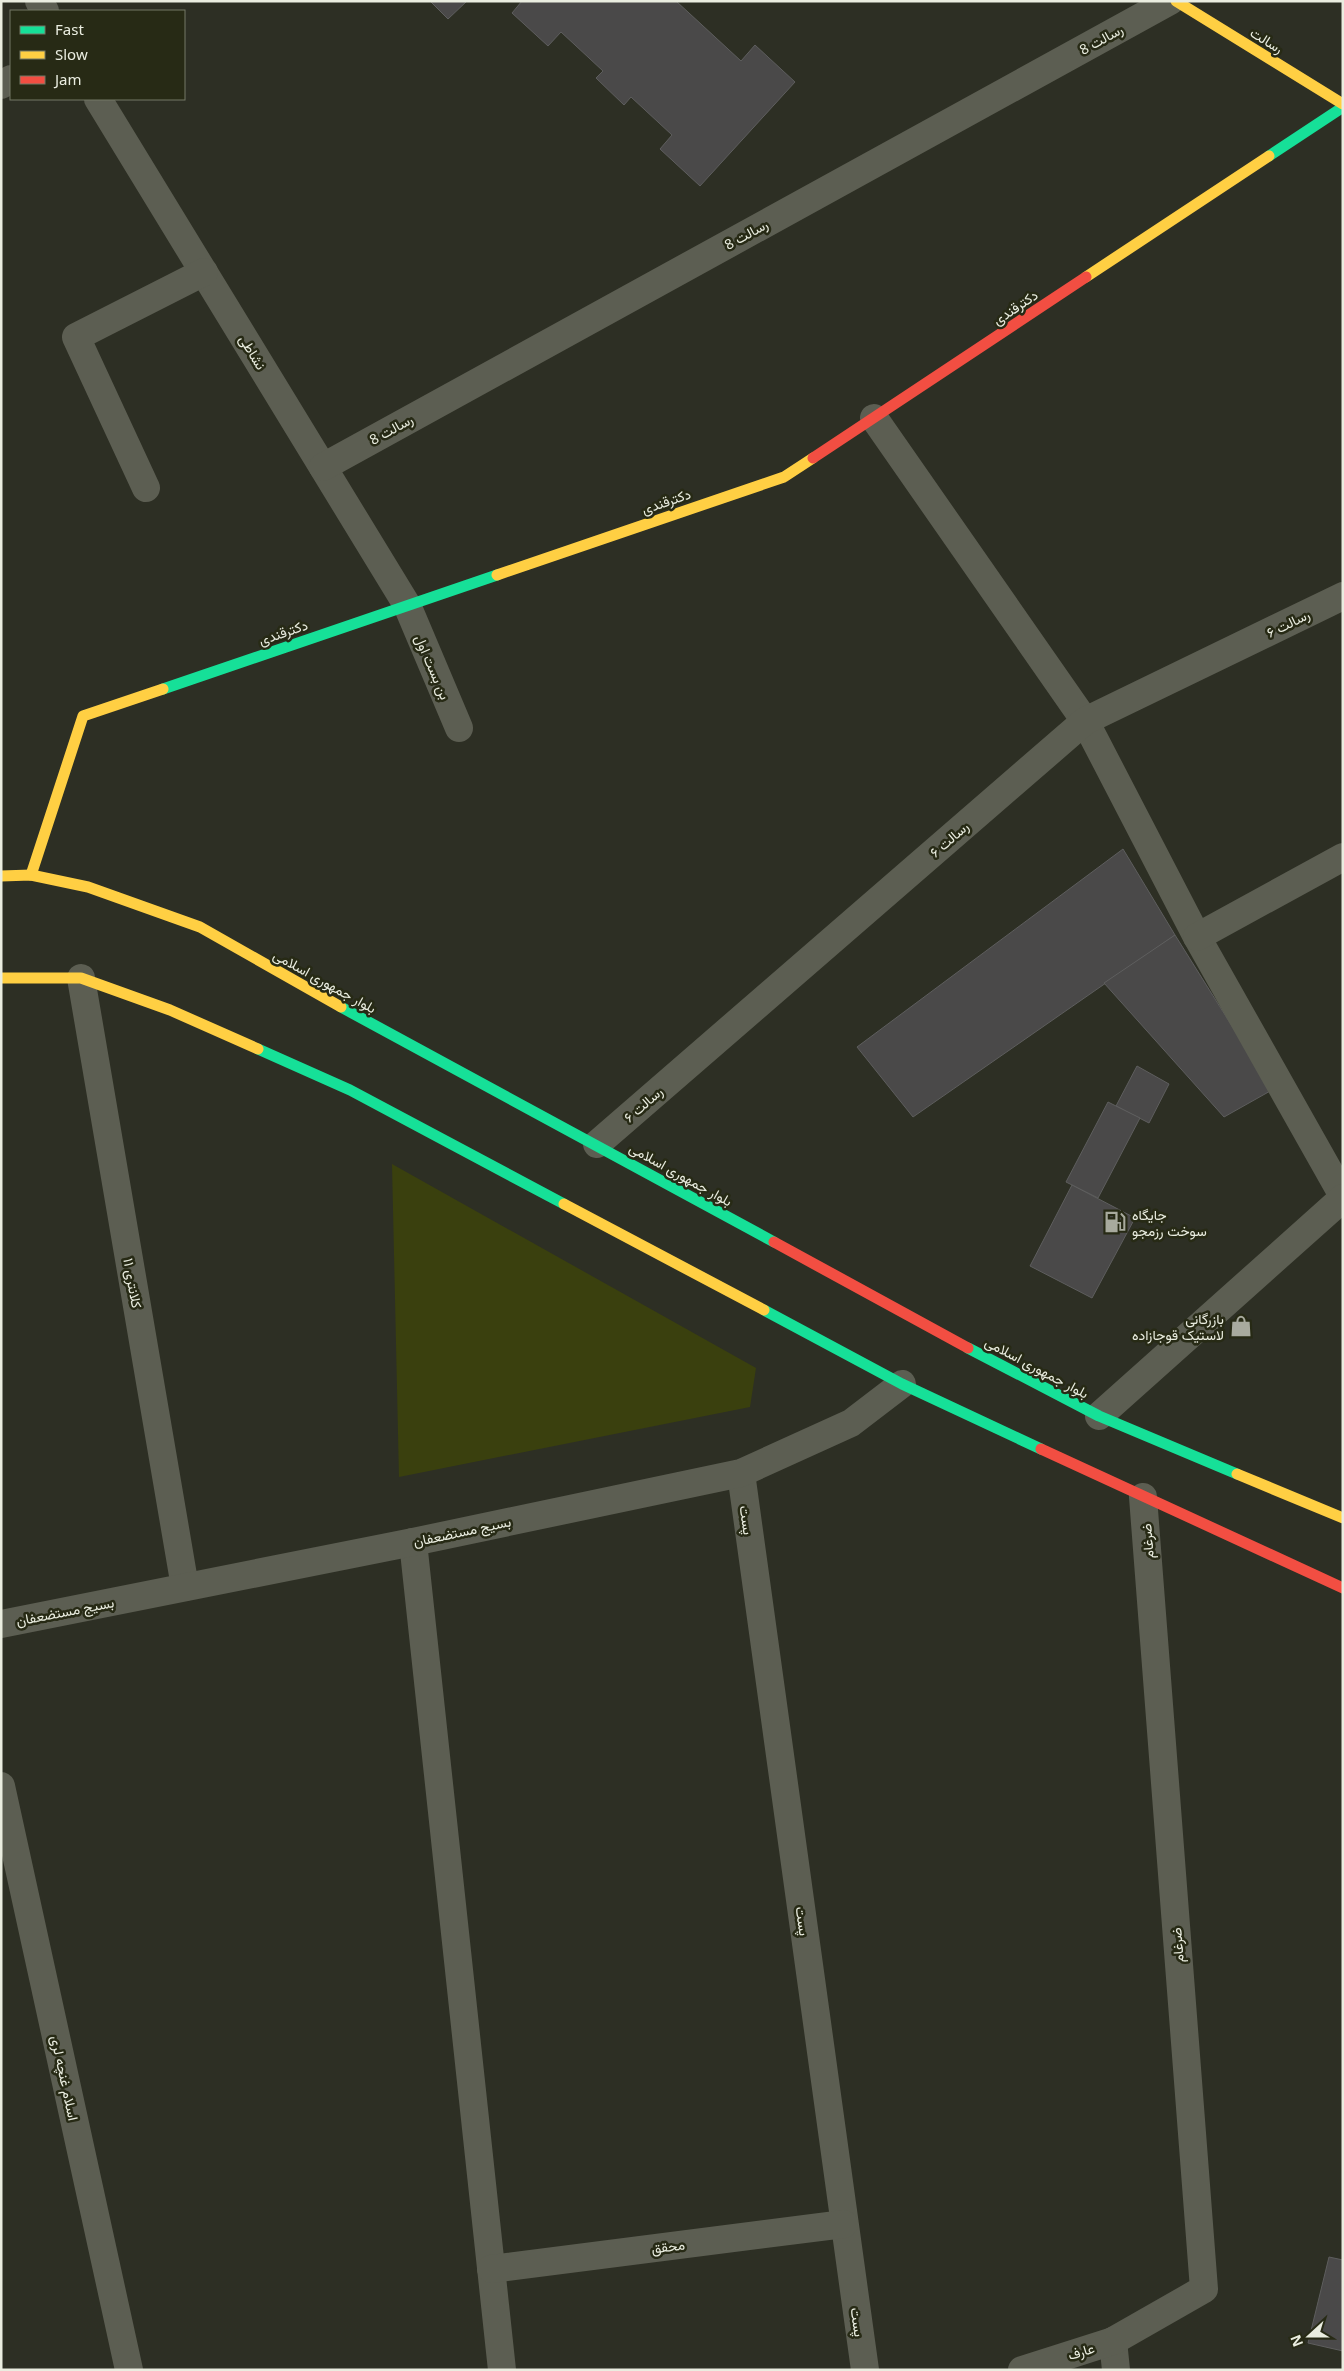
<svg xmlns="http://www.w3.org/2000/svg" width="1344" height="2371" font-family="'Noto Sans',Vazirmatn,sans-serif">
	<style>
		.green { fill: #3a400e }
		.building { fill: #4a4949; stroke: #5e5e5e }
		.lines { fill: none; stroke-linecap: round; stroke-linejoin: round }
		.street { stroke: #5c5e52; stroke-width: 28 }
		.fast { stroke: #16e098; stroke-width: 11 }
		.slow { stroke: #ffcf43; stroke-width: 11 }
		.jam { stroke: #f24e42; stroke-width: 11 }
		.labels { text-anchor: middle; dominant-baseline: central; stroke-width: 5; stroke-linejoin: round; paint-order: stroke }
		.street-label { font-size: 14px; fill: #eaede0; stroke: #272a15 }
		.poi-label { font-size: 14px; fill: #eaede0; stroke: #272a15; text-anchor: start }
	</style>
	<rect width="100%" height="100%" fill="#2d2f24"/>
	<!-- green -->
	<path class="green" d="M392,1164L756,1368L750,1407L399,1477Z"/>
	<!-- building -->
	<g class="building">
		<path d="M430,1H467L448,19Z"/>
		<path d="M522,1H676L741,61L755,45L795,82L700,186L660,149L672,135L631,97L624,105L596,78L603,71L561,32L548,46L512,13Z"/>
		<path d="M1123,849L1175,935L913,1117L857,1047Z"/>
		<path d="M1175,935L1272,1090L1224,1117L1104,983Z"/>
		<path d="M1137,1066L1169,1084L1149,1123L1116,1106Z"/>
		<path d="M1108,1102L1140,1118L1098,1198L1066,1182Z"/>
		<path d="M1072,1185L1135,1218L1092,1298L1030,1266Z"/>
		<path d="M1329,2257L1343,2260V2351L1308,2343Z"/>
	</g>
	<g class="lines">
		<!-- street -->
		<g class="street">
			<path d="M39,1L45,11"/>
			<path d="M1,85L11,79"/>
			<path d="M98,99L407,605L459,728"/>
			<path d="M874,418L1085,721L1197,937L1343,1196"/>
			<path d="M323,467L1170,1"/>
			<path d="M146,488L76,337L204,272"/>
			<path d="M1197,937L1343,857"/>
			<path d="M81,978L185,1587"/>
			<path d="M597,1144L1085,721L1343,596"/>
			<path d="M1099,1416L1343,1198"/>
			<path d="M741,1473L865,2370"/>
			<path d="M413,1542L502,2370"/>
			<path d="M1,1624L413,1542L741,1473L851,1423L902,1384"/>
			<path d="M1,1786L129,2370"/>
			<path d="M491,2269L844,2224"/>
			<path d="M1113,2341L1116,2370"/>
			<path d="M1022,2370L1113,2341L1204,2289L1143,1497"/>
		</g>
		<!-- fast -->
		<g class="fast">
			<path d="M1269,156L1343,107"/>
			<path d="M163,689L497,575"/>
			<path d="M341,1007L774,1242"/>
			<path d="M258,1049L350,1090L564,1204"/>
			<path d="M764,1310L902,1384L1041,1449"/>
			<path d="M968,1348L1099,1416L1237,1474"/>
		</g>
		<!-- slow -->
		<g class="slow">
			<path d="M1176,1L1343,104"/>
			<path d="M1086,277L1269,156"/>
			<path d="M497,575L784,477L813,458"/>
			<path d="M31,875L83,716L163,689"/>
			<path d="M1,876L31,875L88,887L200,927L341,1007"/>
			<path d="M1,978H81L170,1010L258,1049"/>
			<path d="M564,1204L764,1310"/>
			<path d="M1237,1474L1343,1518"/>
		</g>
		<!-- jam -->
		<g class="jam">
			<path d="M813,458L1086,277"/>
			<path d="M774,1242L968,1348"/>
			<path d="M1041,1449L1343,1588"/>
		</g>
	</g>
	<!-- icons -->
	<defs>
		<g id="fuel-bare" transform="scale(1.725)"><path d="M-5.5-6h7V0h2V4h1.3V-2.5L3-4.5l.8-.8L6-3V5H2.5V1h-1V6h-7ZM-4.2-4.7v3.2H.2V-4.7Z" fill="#a8aa9e" stroke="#272a15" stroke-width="2.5" paint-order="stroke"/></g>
		<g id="shop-bare" transform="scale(1.725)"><path d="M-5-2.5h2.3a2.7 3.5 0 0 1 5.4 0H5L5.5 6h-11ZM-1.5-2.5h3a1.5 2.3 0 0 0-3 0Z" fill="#a8aa9e" stroke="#272a15" stroke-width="2.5" paint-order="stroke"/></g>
	</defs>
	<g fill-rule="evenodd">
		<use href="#fuel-bare" x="1115" y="1222"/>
		<use href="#shop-bare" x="1241" y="1326"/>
	</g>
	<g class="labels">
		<!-- street labels -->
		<g class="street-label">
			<text transform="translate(1101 39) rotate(-29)">رسالت 8</text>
			<text transform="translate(1267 40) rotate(32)">رسالت</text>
			<text transform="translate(746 234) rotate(-29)">رسالت 8</text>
			<text transform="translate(1015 307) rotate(-34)">دکترقندی</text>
			<text transform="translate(253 352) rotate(59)">نشاطی</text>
			<text transform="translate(391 429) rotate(-29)">رسالت 8</text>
			<text transform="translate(666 501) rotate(-19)">دکترقندی</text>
			<text transform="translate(1288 623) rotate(-26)">رسالت ۶</text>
			<text transform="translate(283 632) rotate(-19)">دکترقندی</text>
			<text transform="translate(433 667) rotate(67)">بن بست اول</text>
			<text transform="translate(949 839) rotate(-41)">رسالت ۶</text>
			<text transform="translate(325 981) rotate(29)">بلوار جمهوری اسلامی</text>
			<text transform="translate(643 1104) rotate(-41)">رسالت ۶</text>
			<text transform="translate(681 1174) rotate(29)">بلوار جمهوری اسلامی</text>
			<text transform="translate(133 1283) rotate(80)">کلانتری ۱۱</text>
			<text transform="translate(1037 1367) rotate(28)">بلوار جمهوری اسلامی</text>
			<text transform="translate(747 1520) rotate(82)">پست</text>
			<text transform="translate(462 1531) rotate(-12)">بسیج مستضعفان</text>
			<text transform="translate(1147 1541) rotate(-94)">ضرغام</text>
			<text transform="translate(65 1611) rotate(-11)">بسیج مستضعفان</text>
			<text transform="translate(803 1921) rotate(82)">پست</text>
			<text transform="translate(1177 1945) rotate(-94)">ضرغام</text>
			<text transform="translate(65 2078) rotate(78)">اسلام غنچه لری</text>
			<text transform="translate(668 2246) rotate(-7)">محقق</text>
			<text transform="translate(858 2322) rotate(82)">پست</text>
			<text transform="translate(1081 2351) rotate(-17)">عارف</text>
		</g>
		<!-- poi labels -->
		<g class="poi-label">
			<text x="1132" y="1214">جایگاه<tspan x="1132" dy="16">سوخت رزمجو</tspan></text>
			<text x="1224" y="1318" text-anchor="end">بازرگانی<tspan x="1224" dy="16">لاستیک قوجازاده</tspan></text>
		</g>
	</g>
	<!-- border -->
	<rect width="1344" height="2371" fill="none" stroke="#eaede0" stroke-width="5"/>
	<!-- legend -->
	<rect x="10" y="10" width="175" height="90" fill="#272a15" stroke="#757866"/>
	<rect x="20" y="26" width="25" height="8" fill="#16e098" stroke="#757866"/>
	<text x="55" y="35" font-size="15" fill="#eaede0">Fast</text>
	<rect x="20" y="51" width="25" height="8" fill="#ffcf43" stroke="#757866"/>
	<text x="55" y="60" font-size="15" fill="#eaede0">Slow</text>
	<rect x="20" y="76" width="25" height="8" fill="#f24e42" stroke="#757866"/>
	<text x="55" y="85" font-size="15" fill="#eaede0">Jam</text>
	<!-- north arrow -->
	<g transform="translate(1309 2336) rotate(249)" stroke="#272a15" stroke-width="4" paint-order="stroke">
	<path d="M0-4L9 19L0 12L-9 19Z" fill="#eaede0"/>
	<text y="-8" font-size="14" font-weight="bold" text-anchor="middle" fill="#eaede0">N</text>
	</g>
</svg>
